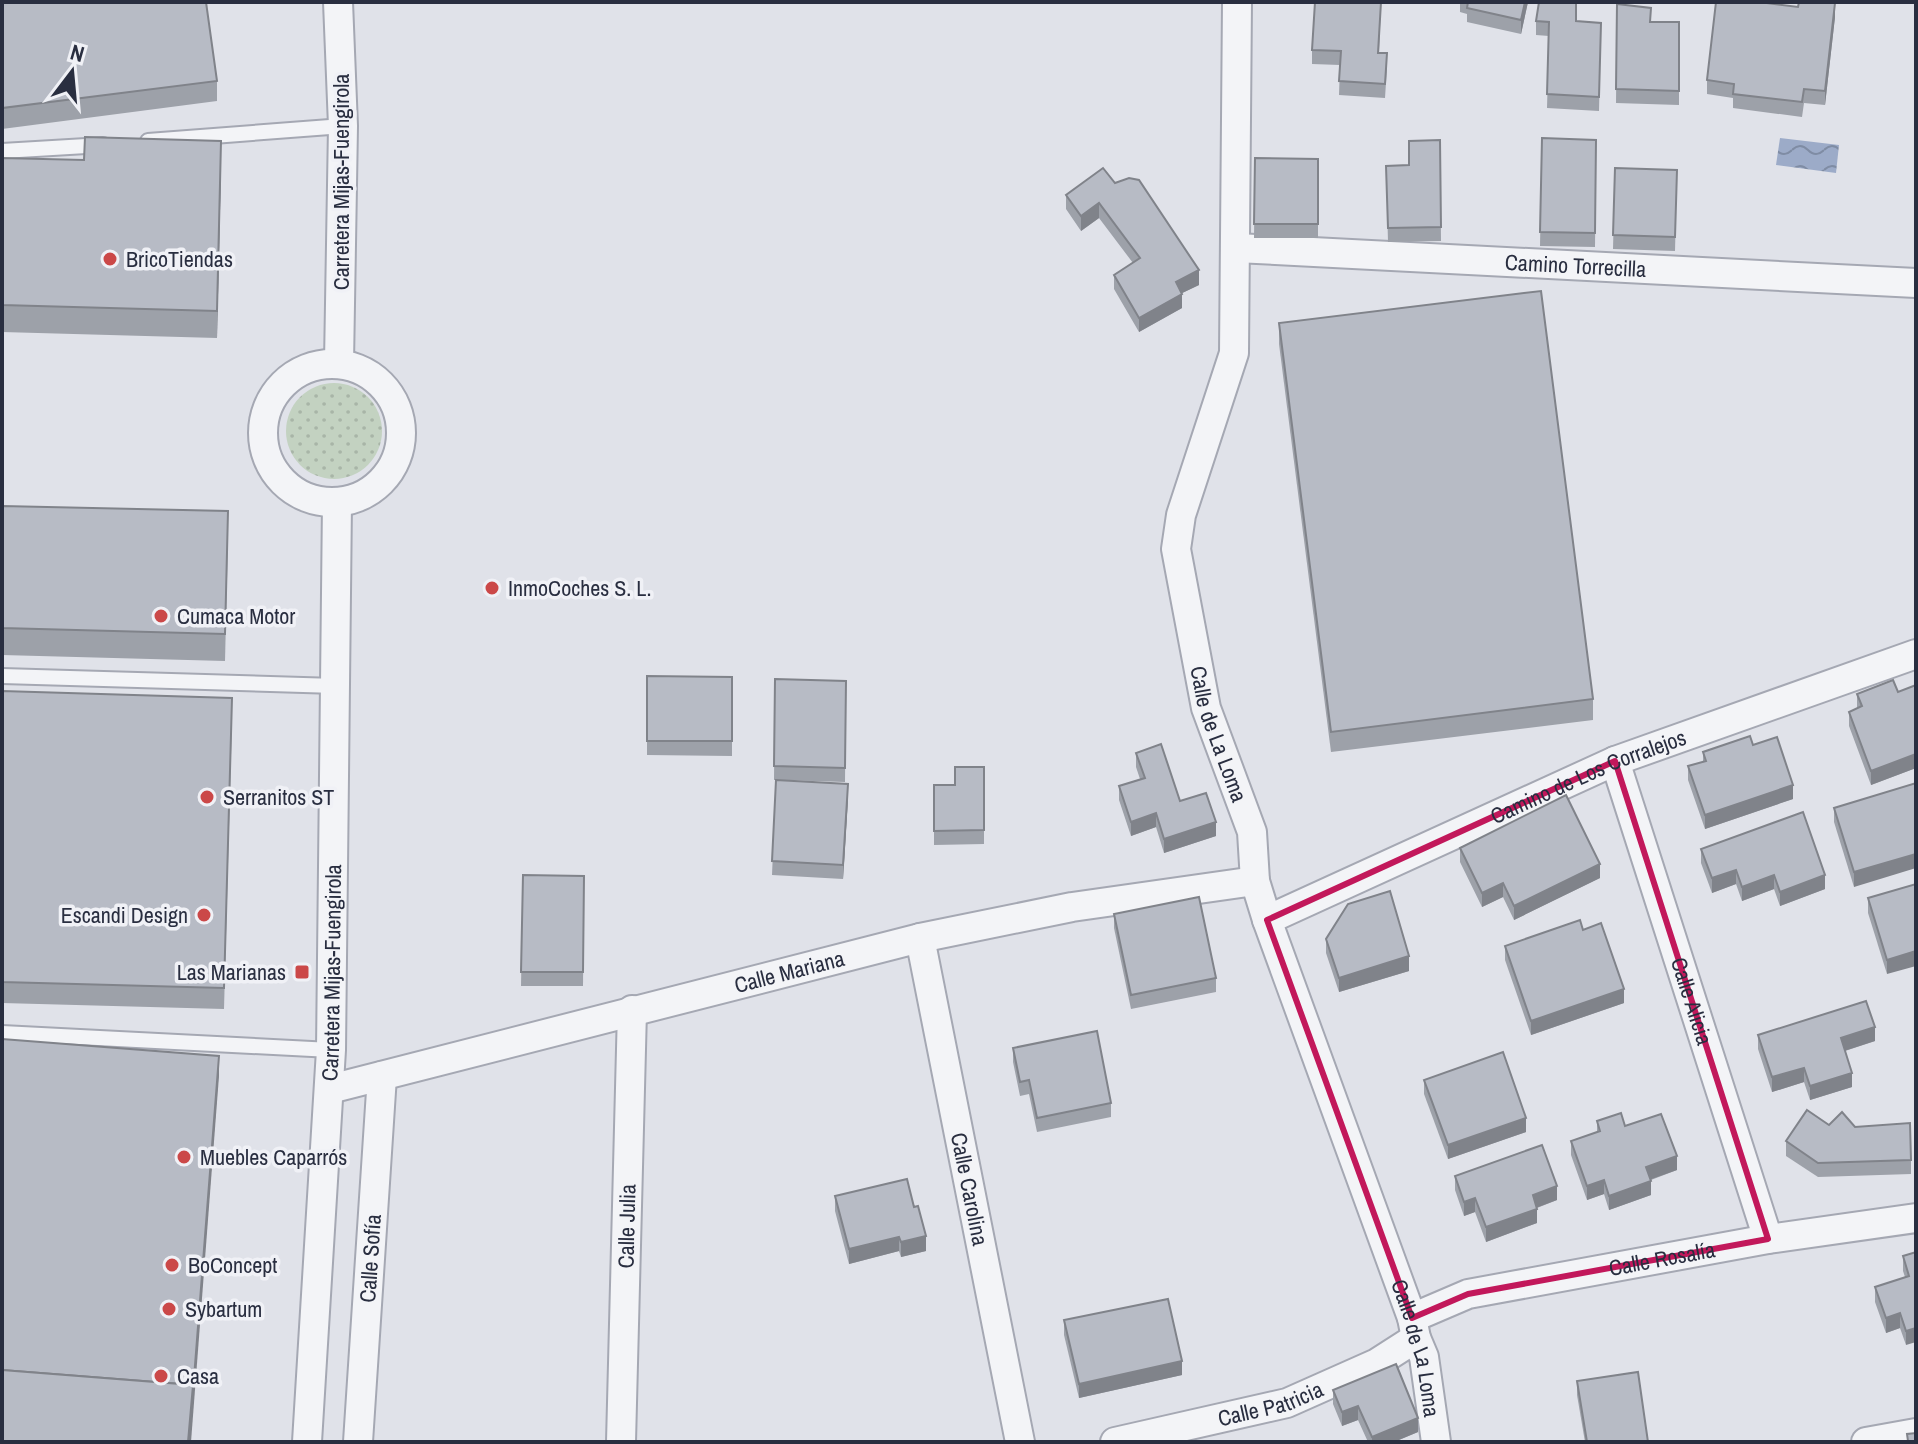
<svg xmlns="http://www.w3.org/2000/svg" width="1918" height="1444" font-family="'Archivo Narrow',sans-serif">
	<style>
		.grass { fill: url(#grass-dots) }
		.water { fill: url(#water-waves) }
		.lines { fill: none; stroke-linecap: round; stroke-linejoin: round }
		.service-casing { stroke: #a5a8b3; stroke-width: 18 }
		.minor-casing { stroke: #a5a8b3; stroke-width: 32 }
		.service { stroke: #f3f4f7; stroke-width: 14 }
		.minor { stroke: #f3f4f7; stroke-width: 28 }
		.wall { fill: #9da1a9 }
		.shaded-wall { fill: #80838a }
		.building { fill: #b7bbc5; stroke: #80838a; stroke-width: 2 }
		.marked { fill: none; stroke: #c2185b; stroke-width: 6; stroke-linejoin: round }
		.poi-dot { fill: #cb4848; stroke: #f0f1f6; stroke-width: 3 }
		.labels { text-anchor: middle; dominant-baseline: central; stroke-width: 7; stroke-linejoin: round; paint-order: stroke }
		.street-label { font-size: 22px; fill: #292e40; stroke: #f0f1f6 }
		.poi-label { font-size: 22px; fill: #292e40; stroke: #f0f1f6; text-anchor: start }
	</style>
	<defs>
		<pattern id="grass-dots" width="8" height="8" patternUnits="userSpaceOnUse" patternTransform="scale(2)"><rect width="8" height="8" fill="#c3d2c1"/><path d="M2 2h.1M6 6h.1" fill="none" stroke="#a8b5a7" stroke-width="1.8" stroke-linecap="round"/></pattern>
		<pattern id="water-waves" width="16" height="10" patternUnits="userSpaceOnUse" patternTransform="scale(2)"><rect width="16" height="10" fill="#9cabc8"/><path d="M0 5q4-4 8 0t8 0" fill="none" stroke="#7f8ca4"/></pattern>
	</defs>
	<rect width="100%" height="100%" fill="#e0e2e9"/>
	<!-- grass -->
	<circle class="grass" cx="334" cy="431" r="48"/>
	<!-- water -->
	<path class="water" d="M1780,138L1839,145L1836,173L1776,165Z"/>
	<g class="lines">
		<!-- service casing -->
		<g class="service-casing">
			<g id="service">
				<path d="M148,141L343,126"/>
				<path d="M2,151L103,145"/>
				<path d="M2,676L336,686"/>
				<path d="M2,1033L331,1050"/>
			</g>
		</g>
		<!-- minor casing -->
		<g class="minor-casing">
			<g id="minor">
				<path d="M338,2L343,126L339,363"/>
				<path id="s1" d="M1237,2L1234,353L1181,515L1176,549L1206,708L1252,832L1255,881L1267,920L1412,1318L1416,1338L1424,1357L1436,1442"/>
				<path id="s2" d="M1236,248L1916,283"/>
				<circle cx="332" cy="433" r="69"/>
				<path id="s3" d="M1615,761L1768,1239"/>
				<path id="s4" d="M1267,920L1615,761L1916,654"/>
				<path id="s5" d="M920,938L1020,1442"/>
				<path id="s6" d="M330,1089L920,938L1072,907L1255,881"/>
				<path id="s7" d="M1412,1318L1468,1294L1768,1239L1916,1218"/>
				<path id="s8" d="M307,1442L331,1050L337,502"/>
				<path id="s9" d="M358,1442L382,1076"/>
				<path id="s10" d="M621,1442L632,1010"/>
				<path id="s11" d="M1115,1442L1287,1403L1377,1363L1416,1338"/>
				<path d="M1866,1442L1916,1433"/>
			</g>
		</g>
		<!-- service -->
		<use href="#service" class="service"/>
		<!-- minor -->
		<use href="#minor" class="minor"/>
	</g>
	<!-- wall -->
	<g class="wall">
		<path d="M2,2L217,81V101L2,129Z"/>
		<path d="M1381,2L1379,53L1387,67L1385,98L1339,95L1340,65L1312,64V50Z"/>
		<path d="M1460,2H1528L1521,34L1467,22V14L1460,12Z"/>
		<path d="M1617,4L1651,22H1679V105L1616,103Z"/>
		<path d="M1835,17L1825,105L1804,103L1802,117L1733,108V98L1707,94V80Z"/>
		<path d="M1536,21H1576L1601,23L1599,111L1547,108L1549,36L1536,35Z"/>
		<path d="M1542,138L1596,140L1595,247L1540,246Z"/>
		<path d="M1440,140L1441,241L1388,242L1386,166L1409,165Z"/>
		<path d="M2,158L84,160L221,168L217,338L2,332Z"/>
		<path d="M1255,158L1318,159V238H1254Z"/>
		<path d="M1615,168L1677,170L1675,251L1613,249Z"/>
		<path d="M1115,183L1199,285L1182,293V308L1139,332L1114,289V275L1133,263L1099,218L1081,231L1066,209V195Z"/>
		<path d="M1279,323L1593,699V720L1331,752L1279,344Z"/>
		<path d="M2,506L228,538L225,661L2,655Z"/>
		<path d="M647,676L732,677V756L647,755Z"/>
		<path d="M775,679L846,681L845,782L782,780L848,798L843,879L772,875L776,780H774Z"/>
		<path d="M1916,685V768L1871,785L1849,726V712L1857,708V694L1898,692Z"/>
		<path d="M2,691L232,718L224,1009L2,1003Z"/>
		<path d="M1753,745L1793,799L1705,829L1688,780V766L1703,762V752Z"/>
		<path d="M1136,753L1180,801L1216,836L1164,853L1156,827L1131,836L1119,800V786L1140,779L1136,767Z"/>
		<path d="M984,767V844L934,845V785H955Z"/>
		<path d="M1916,783L1854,887L1834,822V808Z"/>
		<path d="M1460,848L1600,878L1514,920L1503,897L1482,907L1460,862Z"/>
		<path d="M1701,849L1825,889L1780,906L1774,889L1742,901L1736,884L1712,893L1701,863Z"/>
		<path d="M523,875L584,876L583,986H521Z"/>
		<path d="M1916,884L1887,974L1868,913V898Z"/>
		<path d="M1114,914L1216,978V992L1131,1009L1114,928Z"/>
		<path d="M1583,930L1624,1003L1531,1035L1505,960V946Z"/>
		<path d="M1326,939L1409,971L1339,992L1326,953Z"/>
		<path d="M1758,1035L1875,1041L1845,1051L1852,1087L1810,1100L1804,1082L1772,1092L1758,1049Z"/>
		<path d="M1013,1048L1111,1103V1117L1037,1132L1029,1094L1020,1096L1013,1062Z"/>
		<path d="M1424,1080L1526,1132L1448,1159L1424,1094Z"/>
		<path d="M1597,1121L1625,1126L1677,1170L1651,1180V1195L1609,1210L1604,1194L1587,1200L1571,1155V1141L1597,1132Z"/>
		<path d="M1829,1125L1855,1127L1911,1160V1174L1818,1177L1786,1156V1141Z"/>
		<path d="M1455,1176L1557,1200L1537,1208V1223L1486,1242L1475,1212L1464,1216L1455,1190Z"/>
		<path d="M835,1196L914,1207L926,1251L901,1257L899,1251L849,1264L835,1211Z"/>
		<path d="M1916,1252L1906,1345L1900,1328L1886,1333L1875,1302V1287L1905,1277L1903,1271V1256Z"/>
		<path d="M1064,1320L1182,1375L1079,1398L1064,1335Z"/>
		<path d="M1577,1381L1648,1442H1585L1577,1395Z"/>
		<path d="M1333,1390L1418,1432L1394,1442H1368L1358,1420L1342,1426L1333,1404Z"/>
	</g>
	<!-- shaded-wall -->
	<g class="shaded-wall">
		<path d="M1525,2H1528L1521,34V20Z"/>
		<path d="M1835,3V17L1825,105V91Z"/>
		<path d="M221,141V168L217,338V311Z"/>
		<path d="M1099,203V218L1081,231V216Z"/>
		<path d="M1199,270V285L1176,296V282Z"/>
		<path d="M1182,294V308L1139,332V318Z"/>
		<path d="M1916,754V768L1871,785V771Z"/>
		<path d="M848,784V798L843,879V865Z"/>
		<path d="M1793,785V799L1705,829V815Z"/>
		<path d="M1156,813V827L1131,836V822Z"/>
		<path d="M1216,822V836L1164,853V839Z"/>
		<path d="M1916,854V868L1854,887V872Z"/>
		<path d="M1600,864V878L1514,920V906Z"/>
		<path d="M1736,870V884L1712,893V878Z"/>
		<path d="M1774,875V889L1742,901V887Z"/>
		<path d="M1825,875V889L1780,906V892Z"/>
		<path d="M1503,883V897L1482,907V893Z"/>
		<path d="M1916,951V966L1887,974V960Z"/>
		<path d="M1409,956V971L1339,992V978Z"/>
		<path d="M1624,989V1003L1531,1035V1021Z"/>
		<path d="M1875,1027V1041L1841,1052V1038Z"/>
		<path d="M219,1056V1076L191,1442H188Z"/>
		<path d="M1804,1068V1082L1772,1092V1077Z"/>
		<path d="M1852,1073V1087L1810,1100V1086Z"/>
		<path d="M1526,1118V1132L1448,1159V1145Z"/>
		<path d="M1677,1156V1170L1646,1181V1167Z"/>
		<path d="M1604,1180V1194L1587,1200V1186Z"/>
		<path d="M1651,1181V1195L1609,1210V1196Z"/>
		<path d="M1557,1186V1200L1533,1209V1195Z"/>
		<path d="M1475,1198V1212L1464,1216V1202Z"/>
		<path d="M1537,1209V1223L1486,1242V1227Z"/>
		<path d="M926,1236V1251L901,1257V1242Z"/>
		<path d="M899,1237V1251L849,1264V1249Z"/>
		<path d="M1900,1313V1328L1886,1333V1318Z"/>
		<path d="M1916,1328V1342L1906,1345V1331Z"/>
		<path d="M1182,1361V1375L1079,1398V1384Z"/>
		<path d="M1358,1406V1420L1342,1426V1412Z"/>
		<path d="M1418,1418V1432L1394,1442H1372V1437Z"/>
	</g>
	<!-- building -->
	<g class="building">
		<path d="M2,2H206L217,81L2,108Z"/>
		<path d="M1315,2H1381L1378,53H1387L1385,84L1339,81L1341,51L1312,50Z"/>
		<path d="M1468,2H1525L1521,20L1467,8Z"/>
		<path d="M1539,2H1576V21L1601,23L1599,97L1547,94L1549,22L1536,21Z"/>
		<path d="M1716,2H1759L1798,7L1799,2L1835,3L1825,91L1804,89L1802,102L1733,94L1734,84L1707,80Z"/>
		<path d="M1617,4L1651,8L1650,22H1679V91L1616,89Z"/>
		<path d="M85,137L221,141L217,311L2,305V158L84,160Z"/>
		<path d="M1542,138L1596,140L1595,233L1540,232Z"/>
		<path d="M1440,140L1441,227L1388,228L1386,166L1409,165V141Z"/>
		<path d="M1255,158L1318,159V224H1254Z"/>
		<path d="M1103,168L1115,183L1129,178L1139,180L1199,270L1176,282L1182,294L1139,318L1114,275L1140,258L1099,203L1081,216L1066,195Z"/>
		<path d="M1615,168L1677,170L1675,237L1613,235Z"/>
		<path d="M1541,291L1593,699L1331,732L1279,323Z"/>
		<path d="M2,506L228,511L225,634L2,628Z"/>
		<path d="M647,676L732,677V741H647Z"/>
		<path d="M775,679L846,681L845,768L774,766Z"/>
		<path d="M1893,680L1898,692L1916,685V754L1871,771L1849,712L1862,706L1857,694Z"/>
		<path d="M2,691L232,698L224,988L2,982Z"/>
		<path d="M1750,736L1753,745L1777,737L1793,785L1705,815L1688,766L1706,761L1703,752Z"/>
		<path d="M1161,744L1180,801L1206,793L1216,822L1164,839L1156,813L1131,822L1119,786L1145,778L1136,753Z"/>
		<path d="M955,767H984V830L934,831V785H955Z"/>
		<path d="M776,780L848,784L843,865L772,861Z"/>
		<path d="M1916,783V854L1854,872L1834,808Z"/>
		<path d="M1566,795L1600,864L1514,906L1503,883L1482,893L1460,848Z"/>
		<path d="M1803,812L1825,875L1780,892L1774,875L1742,887L1736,870L1712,878L1701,849Z"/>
		<path d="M523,875L584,876L583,972H521Z"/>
		<path d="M1916,884V951L1887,960L1868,898Z"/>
		<path d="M1390,891L1409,956L1339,978L1326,939L1348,904Z"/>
		<path d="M1199,897L1216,978L1131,995L1114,914Z"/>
		<path d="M1580,920L1583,930L1601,923L1624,989L1531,1021L1505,946Z"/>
		<path d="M1866,1001L1875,1027L1841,1038L1852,1073L1810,1086L1804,1068L1772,1077L1758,1035Z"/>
		<path d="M1097,1031L1111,1103L1037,1118L1029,1080L1020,1082L1013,1048Z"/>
		<path d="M2,1039L219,1056L193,1391V1385L2,1370Z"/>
		<path d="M1503,1052L1526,1118L1448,1145L1424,1080Z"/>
		<path d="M1807,1110L1829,1125L1842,1112L1855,1127L1910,1123L1911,1160L1818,1163L1786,1141Z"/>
		<path d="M1621,1113L1625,1126L1661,1114L1677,1156L1646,1167L1651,1181L1609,1196L1604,1180L1587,1186L1571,1141L1600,1131L1597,1121Z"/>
		<path d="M1542,1145L1557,1186L1533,1195L1537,1209L1486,1227L1475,1198L1464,1202L1455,1176Z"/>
		<path d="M907,1179L914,1207L918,1206L926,1236L901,1242L899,1237L849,1249L835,1196Z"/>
		<path d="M1916,1252V1328L1906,1331L1900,1313L1886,1318L1875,1287L1909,1276L1903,1256Z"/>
		<path d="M1168,1299L1182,1361L1079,1384L1064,1320Z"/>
		<path d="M1396,1364L1418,1418L1372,1437L1358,1406L1342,1412L1333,1390Z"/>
		<path d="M2,1370L193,1385L188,1442H2Z"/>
		<path d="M1638,1372L1648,1442H1587L1577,1381Z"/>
		<path d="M1916,1433V1442H1899L1908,1441L1907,1434Z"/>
	</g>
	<!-- marked area -->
	<path class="marked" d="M1615,761L1768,1239L1468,1294L1412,1318L1267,920Z"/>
	<!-- markers -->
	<g class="poi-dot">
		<circle cx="110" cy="259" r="8"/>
		<circle cx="492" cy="588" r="8"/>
		<circle cx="161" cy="616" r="8"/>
		<circle cx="207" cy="797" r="8"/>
		<circle cx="204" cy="915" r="8"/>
		<rect x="294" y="964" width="16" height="16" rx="4"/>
		<circle cx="184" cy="1157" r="8"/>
		<circle cx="172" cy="1265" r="8"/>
		<circle cx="169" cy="1309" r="8"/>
		<circle cx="161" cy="1376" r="8"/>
	</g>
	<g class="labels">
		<!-- street labels -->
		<g class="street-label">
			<text transform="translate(341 182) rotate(-90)">Carretera Mijas-Fuengirola</text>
			<text stroke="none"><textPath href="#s2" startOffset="340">Camino Torrecilla</textPath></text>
			<text stroke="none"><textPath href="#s1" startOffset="746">Calle de La Loma</textPath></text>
			<text stroke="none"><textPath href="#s4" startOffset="352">Camino de Los Corralejos</textPath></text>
			<text stroke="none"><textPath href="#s6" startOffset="474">Calle Mariana</textPath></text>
			<text stroke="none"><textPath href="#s8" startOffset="470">Carretera Mijas-Fuengirola</textPath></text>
			<text stroke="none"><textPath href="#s3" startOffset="252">Calle Alicia</textPath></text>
			<text stroke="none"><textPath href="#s5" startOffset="256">Calle Carolina</textPath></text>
			<text stroke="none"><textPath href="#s10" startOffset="216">Calle Julia</textPath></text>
			<text stroke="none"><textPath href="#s9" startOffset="184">Calle Sofía</textPath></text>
			<text stroke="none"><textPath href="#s7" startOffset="258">Calle Rosalía</textPath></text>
			<text stroke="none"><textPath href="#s1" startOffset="1394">Calle de La Loma</textPath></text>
			<text stroke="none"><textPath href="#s11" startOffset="160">Calle Patricia</textPath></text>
		</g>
		<!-- poi labels -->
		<g class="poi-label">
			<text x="126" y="259">BricoTiendas</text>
			<text x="508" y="588">InmoCoches S. L.</text>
			<text x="177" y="616">Cumaca Motor</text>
			<text x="223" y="797">Serranitos ST</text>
			<text x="188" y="915" text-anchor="end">Escandi Design</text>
			<text x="286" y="972" text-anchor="end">Las Marianas</text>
			<text x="200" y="1157">Muebles Caparrós</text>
			<text x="188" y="1265">BoConcept</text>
			<text x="185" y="1309">Sybartum</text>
			<text x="177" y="1376">Casa</text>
		</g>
	</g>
	<!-- border -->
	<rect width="1918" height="1444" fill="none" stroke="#292e40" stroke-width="8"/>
	<!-- north arrow -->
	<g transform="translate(72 72) rotate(16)" stroke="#f0f1f6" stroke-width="6" paint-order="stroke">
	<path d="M0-6L14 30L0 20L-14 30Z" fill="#292e40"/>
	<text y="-12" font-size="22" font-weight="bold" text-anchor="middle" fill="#292e40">N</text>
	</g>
</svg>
